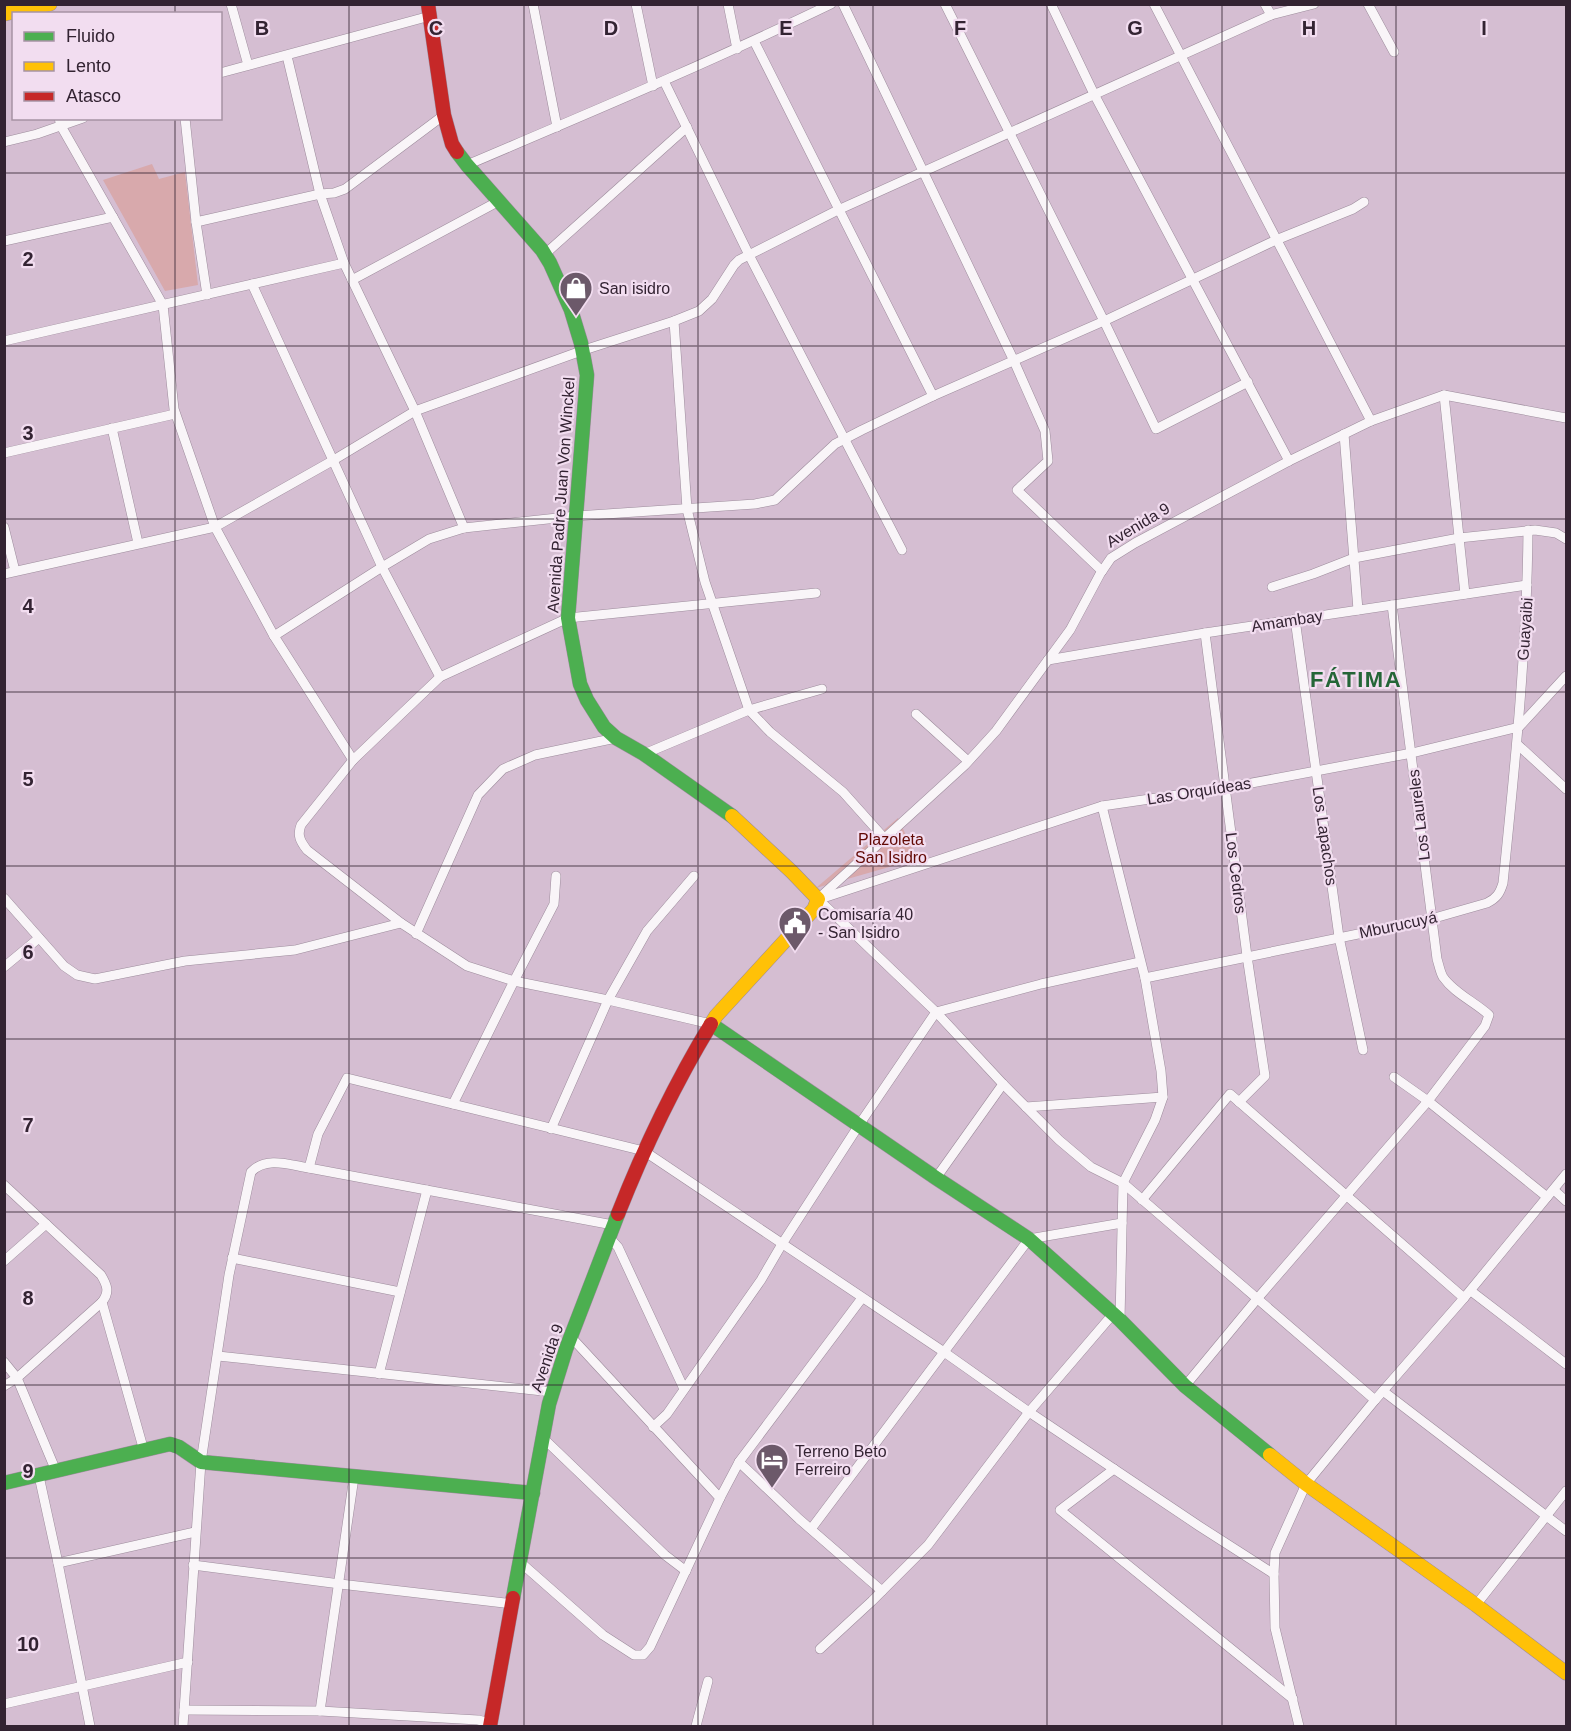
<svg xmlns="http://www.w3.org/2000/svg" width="1571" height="1731" font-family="Arial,sans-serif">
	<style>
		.green { fill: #d8a9ac }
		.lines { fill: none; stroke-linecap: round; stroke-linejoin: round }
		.street-casing { stroke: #9d8c9c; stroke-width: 10 }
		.fast-casing { stroke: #9d8c9c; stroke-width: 15 }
		.slow-casing { stroke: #9d8c9c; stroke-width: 15 }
		.jam-casing { stroke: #9d8c9c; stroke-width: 15 }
		.street { stroke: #f9f5f8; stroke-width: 9 }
		.fast { stroke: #4caf50; stroke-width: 14 }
		.slow { stroke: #ffc107; stroke-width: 14 }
		.jam { stroke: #c62828; stroke-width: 14 }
		.grid { fill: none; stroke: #332332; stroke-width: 1.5; stroke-opacity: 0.55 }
		.labels { text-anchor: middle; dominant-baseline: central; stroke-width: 4.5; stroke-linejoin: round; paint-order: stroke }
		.poi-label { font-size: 16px; fill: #332332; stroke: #f2ddf0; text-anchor: start }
		.street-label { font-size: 16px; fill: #332332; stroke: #f2ddf0 }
		.park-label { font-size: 16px; fill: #620904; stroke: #f2ddf0 }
		.district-label { font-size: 22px; font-weight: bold; letter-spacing: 1.5px; fill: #246537; stroke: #f2ddf0 }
		.grid-label { font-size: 20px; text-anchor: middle; font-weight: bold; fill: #332332; stroke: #f2ddf0; stroke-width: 4.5; stroke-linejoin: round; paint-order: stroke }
	</style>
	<rect width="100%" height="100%" fill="#d5bed2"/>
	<!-- green -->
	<g class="green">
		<path d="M152,164L159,179L185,172L198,285L165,291L103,180Z"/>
		<path d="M898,818L917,859L816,888Z"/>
	</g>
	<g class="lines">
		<!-- street casing -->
		<g class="street-casing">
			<g id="street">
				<path d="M231,4L248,65"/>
				<path d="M533,4L557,127"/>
				<path d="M636,4L653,86"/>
				<path d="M728,4L737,49"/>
				<path d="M843,4L1014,361L1045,431L1048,461L1017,490L1102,571"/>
				<path d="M945,4L1104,321L1156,429L1248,382"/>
				<path d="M1051,4L1094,94L1289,461"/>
				<path d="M1154,4L1371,421"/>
				<path d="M1265,4L1271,15"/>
				<path d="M1368,4L1394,52"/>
				<path d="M754,41L933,396"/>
				<path d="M287,56L320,194L344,263L415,411L464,528"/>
				<path d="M220,73L430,16"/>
				<path d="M664,81L749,255L902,550"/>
				<path d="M59,118L61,126L163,305L174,409L215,527L274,636L353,760"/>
				<path d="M185,118L196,222L207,295"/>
				<path d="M4,142L37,134L83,118"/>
				<path d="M467,165C589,113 711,62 831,4"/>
				<path d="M196,222L320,194L334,193L345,189L444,115"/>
				<path d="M4,241L113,217"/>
				<path d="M545,254L687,127"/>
				<path d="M352,280L499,201"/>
				<path d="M252,284L382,567L440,677"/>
				<path d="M674,321L687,509L705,582L749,710L770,732L843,792L885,839"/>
				<path d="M4,341L344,263"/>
				<path d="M1444,395L1465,594"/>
				<path d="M112,428L138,543"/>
				<path d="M1344,434L1358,610"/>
				<path d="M4,453L175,414"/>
				<path d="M4,527L15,571"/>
				<path d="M4,574L215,527L332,461L415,411L584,350L674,321L699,311L712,299L734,265L739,260L838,210L1271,15L1314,4"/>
				<path d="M1272,587L1313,574L1354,558L1459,538L1535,530L1556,533L1566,539"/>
				<path d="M1295,619L1339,937L1363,1050"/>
				<path d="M1205,633L1247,956L1265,1076L1239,1102"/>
				<path d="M274,636L382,567L429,539L464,528L576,516L755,504L775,500L835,444L862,430L933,396L1104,321L1276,240L1353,209L1364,202"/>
				<path d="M1048,660L1205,633L1527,585"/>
				<path d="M916,714L968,761"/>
				<path d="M1517,744L1566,789"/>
				<path d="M644,754L749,710L822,689"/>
				<path d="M1102,806L1145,978L1161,1071L1163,1097L1155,1120L1123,1183L1120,1320"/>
				<path d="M4,898L64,966L77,975L95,979L185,961L295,950L401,923"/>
				<path d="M823,898L1102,806L1225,788L1412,753L1519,727L1566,676"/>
				<path d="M818,899L965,765L996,731L1070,630L1100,574L1111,558L1135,543L1289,461L1371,421L1444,395L1566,418"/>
				<path d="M818,899L936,1012L1003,1084L1059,1140L1091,1167L1123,1183L1375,1400"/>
				<path d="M416,934L478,795L503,769L535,755L616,738"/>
				<path d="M4,967L39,938"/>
				<path d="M1145,978L1431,919L1487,903C1497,898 1500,893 1503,883C1515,766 1527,648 1528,530"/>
				<path d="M711,1024L608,1000L514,981L467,966L401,923L307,850C300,841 297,835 301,825L353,760L440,677L568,618L816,593"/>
				<path d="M1394,1077L1428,1101L1547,1197"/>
				<path d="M453,1104L514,981L554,904L556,876"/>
				<path d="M1026,1107L1163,1097"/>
				<path d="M551,1129L608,1000L647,931L694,876"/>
				<path d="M309,1168L318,1134L347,1078L644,1151L944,1352L1029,1412L1199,1526L1274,1574"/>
				<path d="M936,1178L1003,1084"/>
				<path d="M4,1185L101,1275C107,1285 110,1292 102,1302L17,1378L4,1386"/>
				<path d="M1554,1190L1566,1201"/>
				<path d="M1142,1200L1230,1094L1464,1298"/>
				<path d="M609,1237L618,1247L684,1389"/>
				<path d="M232,1258L400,1292"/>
				<path d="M4,1261L46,1224"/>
				<path d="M1471,1291L1566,1364"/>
				<path d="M102,1302L144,1451"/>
				<path d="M571,1337L720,1498"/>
				<path d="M218,1356L552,1392"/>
				<path d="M4,1362L17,1378L56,1471"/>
				<path d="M379,1374L427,1190"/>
				<path d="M1185,1386L1257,1299L1428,1101L1485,1026L1489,1015C1475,1002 1454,993 1443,977C1440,972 1439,965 1437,959L1392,605"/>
				<path d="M1383,1391L1566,1531"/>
				<path d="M653,1427L667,1414L761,1280L782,1244L859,1125L936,1012L1041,984L1140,962"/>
				<path d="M542,1437L665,1555L686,1571"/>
				<path d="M739,1462L799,1519L882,1591"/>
				<path d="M1114,1469L1060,1510L1293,1699"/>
				<path d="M39,1476L58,1563L90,1726"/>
				<path d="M811,1529L1029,1239L1122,1223"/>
				<path d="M520,1562L603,1635L634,1655H643L650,1647L720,1498L739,1462L862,1298"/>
				<path d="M58,1563L195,1532"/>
				<path d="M193,1565L340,1584L513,1604"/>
				<path d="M1476,1605L1566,1491"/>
				<path d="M820,1649L872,1601L928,1545L1029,1412L1113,1314"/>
				<path d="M4,1704L188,1662"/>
				<path d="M184,1710L320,1711L478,1720L491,1723"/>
				<path d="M320,1711L354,1477"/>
				<path d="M183,1726L201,1462L229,1275L251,1172C266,1156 290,1165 309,1168L613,1225"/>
				<path d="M696,1726L708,1681"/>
				<path d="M1299,1726L1275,1628L1274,1574L1275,1553L1306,1484L1375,1400L1464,1298L1566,1174"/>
			</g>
		</g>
		<!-- fast casing -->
		<g class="fast-casing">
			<g id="fast">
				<path d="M457,152L467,165L542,250L550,263L571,310L581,343L587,375L568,618L580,684L587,700L604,727L616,738L644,754L732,816"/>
				<path d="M711,1024L936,1178L1029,1239L1120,1320L1185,1386L1270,1455"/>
				<path d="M4,1483L170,1444L179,1447L201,1462L533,1493"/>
				<path d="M513,1598L549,1404L566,1349L618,1214"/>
			</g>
		</g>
		<!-- slow casing -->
		<g class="slow-casing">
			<g id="slow">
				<path d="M4,14L50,4"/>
				<path d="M711,1024L716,1016L814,909L818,899L792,872L732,816"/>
				<path d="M1270,1455L1306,1484L1476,1605L1566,1673"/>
			</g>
		</g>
		<!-- jam casing -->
		<g class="jam-casing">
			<g id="jam">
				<path d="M428,4L444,115L452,144L457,152"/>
				<path d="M618,1214C644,1148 674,1085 711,1024"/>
				<path d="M490,1726L513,1598"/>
			</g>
		</g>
		<!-- street -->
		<use href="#street" class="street"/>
		<!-- fast -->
		<use href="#fast" class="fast"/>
		<!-- slow -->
		<use href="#slow" class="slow"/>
		<!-- jam -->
		<use href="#jam" class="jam"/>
	</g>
	<!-- grid -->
	<path class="grid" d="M175,4V14M349,4V1726M524,4V1726M698,4V1726M873,4V1726M1047,4V1726M1222,4V1726M1396,4V1726M175,118V1726M4,173H1566M4,346H1566M4,519H1566M4,692H1566M4,866H1566M4,1039H1566M4,1212H1566M4,1385H1566M4,1558H1566"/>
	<!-- icons -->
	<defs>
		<g id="shop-pin" transform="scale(1.725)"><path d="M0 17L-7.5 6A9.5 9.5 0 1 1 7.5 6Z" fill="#6c596a" stroke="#f2ddf0"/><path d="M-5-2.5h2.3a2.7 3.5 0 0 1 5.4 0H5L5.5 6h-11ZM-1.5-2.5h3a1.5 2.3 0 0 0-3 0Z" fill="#fff"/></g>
		<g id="civic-pin" transform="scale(1.725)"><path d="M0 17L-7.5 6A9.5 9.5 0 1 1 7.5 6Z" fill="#6c596a" stroke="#f2ddf0"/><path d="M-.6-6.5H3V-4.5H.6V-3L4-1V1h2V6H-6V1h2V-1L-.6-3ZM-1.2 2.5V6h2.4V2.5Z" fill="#fff"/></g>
		<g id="hotel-pin" transform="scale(1.725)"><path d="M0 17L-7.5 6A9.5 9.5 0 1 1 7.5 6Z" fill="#6c596a" stroke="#f2ddf0"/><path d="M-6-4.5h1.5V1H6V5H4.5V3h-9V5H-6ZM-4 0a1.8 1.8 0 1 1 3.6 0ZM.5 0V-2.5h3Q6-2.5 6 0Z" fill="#fff"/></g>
	</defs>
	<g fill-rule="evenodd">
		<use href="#shop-pin" x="576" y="288"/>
		<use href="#civic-pin" x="795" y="923"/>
		<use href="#hotel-pin" x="772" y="1460"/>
	</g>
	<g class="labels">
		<!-- poi labels -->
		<g class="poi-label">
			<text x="599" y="288">San isidro</text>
			<text x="818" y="914">Comisaría 40<tspan x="818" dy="18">- San Isidro</tspan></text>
			<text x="795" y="1451">Terreno Beto<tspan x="795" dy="18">Ferreiro</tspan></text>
		</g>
		<!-- street labels -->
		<g class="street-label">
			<text transform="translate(561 495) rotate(-86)">Avenida Padre Juan Von Winckel</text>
			<text transform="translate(1138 525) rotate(-31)">Avenida 9</text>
			<text transform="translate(1287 621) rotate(-9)">Amambay</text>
			<text transform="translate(1525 629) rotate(-86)">Guayaibi</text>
			<text transform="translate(1199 791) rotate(-9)">Las Orquídeas</text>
			<text transform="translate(1419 815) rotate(-97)">Los Laureles</text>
			<text transform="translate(1325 836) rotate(82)">Los Lapachos</text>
			<text transform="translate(1236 873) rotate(83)">Los Cedros</text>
			<text transform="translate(1398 925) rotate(-12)">Mburucuyá</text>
			<text transform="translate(547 1358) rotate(-71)">Avenida 9</text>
		</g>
		<!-- park labels -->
		<g class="park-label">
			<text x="891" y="839">Plazoleta<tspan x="891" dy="18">San Isidro</tspan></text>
		</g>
		<!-- district labels -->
		<g class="district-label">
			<text x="1356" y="679">FÁTIMA</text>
		</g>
	</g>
	<g class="grid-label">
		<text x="262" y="35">B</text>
		<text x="436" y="35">C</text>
		<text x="611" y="35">D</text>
		<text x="786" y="35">E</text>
		<text x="960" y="35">F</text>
		<text x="1135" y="35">G</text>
		<text x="1309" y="35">H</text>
		<text x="1484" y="35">I</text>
		<text x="28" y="266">2</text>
		<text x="28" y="440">3</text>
		<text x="28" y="613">4</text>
		<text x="28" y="786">5</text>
		<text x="28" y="959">6</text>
		<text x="28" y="1132">7</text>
		<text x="28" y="1305">8</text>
		<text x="28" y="1478">9</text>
		<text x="28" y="1651">10</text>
	</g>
	<!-- border -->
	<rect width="1571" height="1731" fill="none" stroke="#332332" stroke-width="12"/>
	<!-- legend -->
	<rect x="12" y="12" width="210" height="108" fill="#f2ddf0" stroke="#a693a4" stroke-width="1.5"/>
	<rect x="24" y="32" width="30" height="9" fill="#4caf50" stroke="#a693a4" stroke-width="1.5"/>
	<text x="66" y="42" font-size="18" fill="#332332">Fluido</text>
	<rect x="24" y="62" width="30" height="9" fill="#ffc107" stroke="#a693a4" stroke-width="1.5"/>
	<text x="66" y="72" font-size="18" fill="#332332">Lento</text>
	<rect x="24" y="92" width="30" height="9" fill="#c62828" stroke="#a693a4" stroke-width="1.5"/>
	<text x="66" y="102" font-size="18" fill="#332332">Atasco</text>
</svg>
